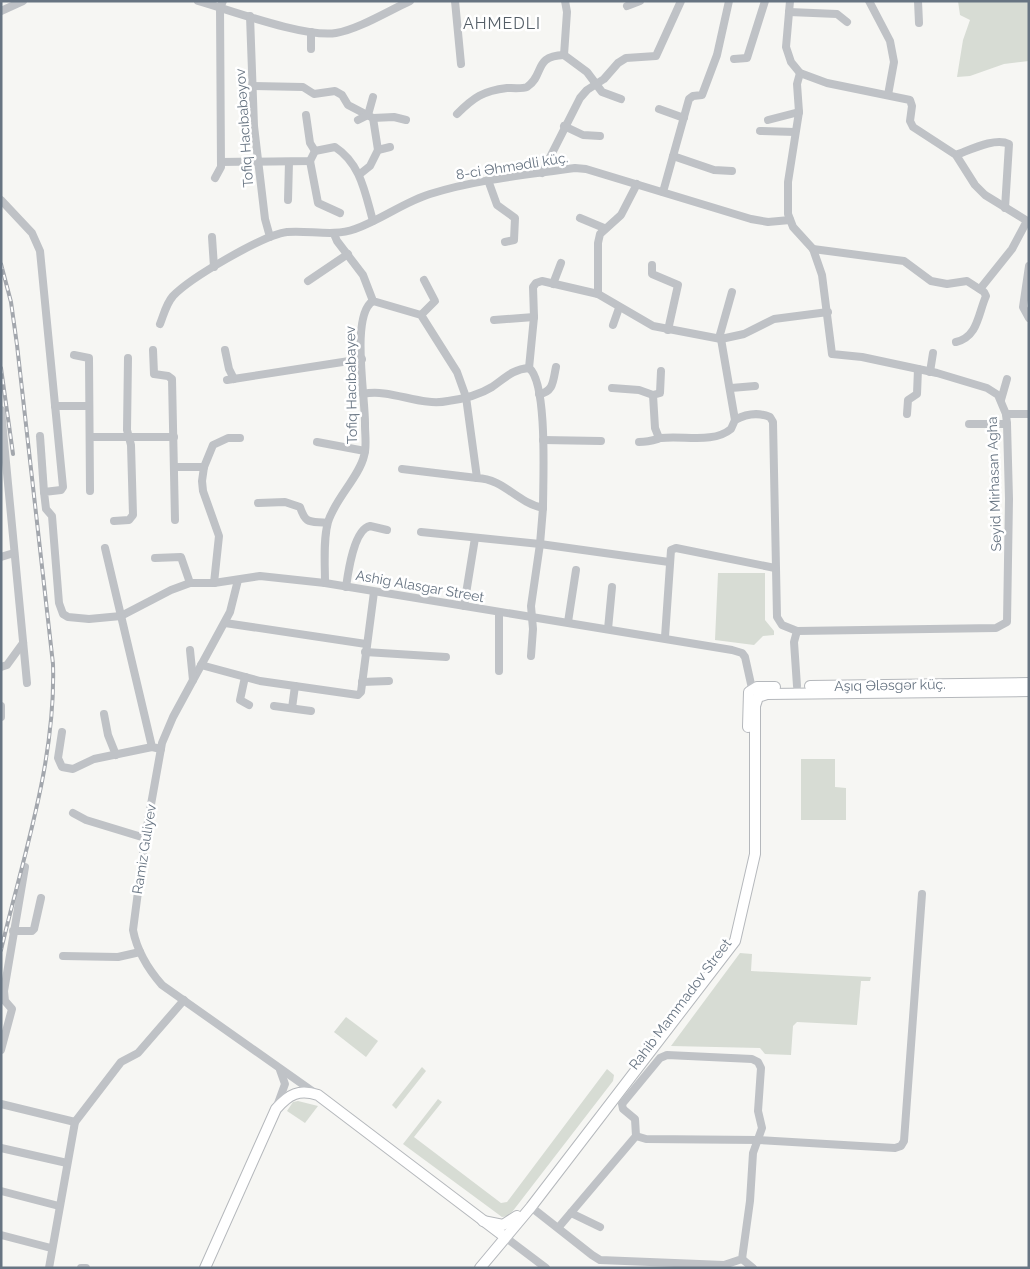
<svg xmlns="http://www.w3.org/2000/svg" width="1030" height="1269" font-family="Raleway,sans-serif">
	<style>
		.green { fill: #d7dcd4 }
		.lines { fill: none; stroke-linecap: round; stroke-linejoin: round }
		.major-casing { stroke: #b5b8bc; stroke-width: 12 }
		.minor { stroke: #bfc2c6; stroke-width: 8 }
		.major { stroke: #fff; stroke-width: 10 }
		.rail-casing { stroke: #a3a7ad; stroke-width: 4 }
		.rail { stroke: #fff; stroke-width: 2; stroke-dasharray: 5.5; stroke-linecap: butt }
		.labels { text-anchor: middle; dominant-baseline: central; stroke-width: 5; stroke-linejoin: round; paint-order: stroke }
		.street-label { font-size: 14px; fill: #677482; stroke: #fff }
		.quarter-label { font-size: 16px; letter-spacing: 1px; fill: #545e67; stroke: #fff }
	</style>
	<rect width="100%" height="100%" fill="#f6f6f3"/>
	<!-- green -->
	<g class="green">
		<path d="M958,1H1029V61L1004,64L970,76L957,77L963,40L970,20L960,15Z"/>
		<path d="M718,573H765V620L774,631V635L763,636L754,645L715,640Z"/>
		<path d="M801,759H835V787L846,788V820H801Z"/>
		<path d="M740,953L752,954L751,971L871,977L870,981H861L857,1025L797,1022L793,1026L791,1055L765,1054L760,1048L671,1046Z"/>
		<path d="M346,1017L378,1041L366,1057L334,1032Z"/>
		<path d="M422,1067L426,1071L396,1109L392,1105Z"/>
		<path d="M607,1069L614,1075L613,1081L509,1216L502,1217L403,1144L438,1099L442,1102L414,1137L501,1203L507,1202Z"/>
		<path d="M298,1101L318,1106L305,1123L287,1111L293,1102Z"/>
	</g>
	<g class="lines">
		<!-- major casing -->
		<g class="major-casing">
			<g id="major">
				<path d="M810,686L1029,683"/>
				<path d="M748,727L749,692L757,687H775"/>
				<path d="M483,1221L503,1225L517,1216"/>
				<path d="M205,1268L276,1109C289,1094 299,1089 318,1095L505,1237"/>
				<path d="M480,1268L531,1207L735,941L755,854V706L758,697L767,694L1029,691"/>
			</g>
		</g>
		<!-- minor -->
		<g class="minor">
			<path d="M198,1C230,10 305,38 336,33C359,29 388,11 410,1"/>
			<path d="M455,1L461,64"/>
			<path d="M565,1L567,12L564,55L587,72L602,92L621,99"/>
			<path d="M790,1L786,47L791,62L800,73L827,83L910,100L912,106L910,121L913,127L956,155L975,185L985,195L1029,222"/>
			<path d="M869,1L890,41L894,62L888,95"/>
			<path d="M918,1L919,23"/>
			<path d="M627,6L640,1"/>
			<path d="M1,11L23,1"/>
			<path d="M789,12L837,14L847,22"/>
			<path d="M250,16L254,126L265,219L270,237"/>
			<path d="M311,49V32"/>
			<path d="M734,59L747,58L765,1"/>
			<path d="M252,86L303,87L314,94L335,91L342,95L348,105L373,118L394,117L406,120"/>
			<path d="M659,109L684,118"/>
			<path d="M457,114C474,97 483,91 507,88C512,88 523,89 527,87C545,75 533,56 564,55"/>
			<path d="M306,115L310,143L315,151"/>
			<path d="M373,118L378,150"/>
			<path d="M358,120L368,115L373,97"/>
			<path d="M768,120L799,112"/>
			<path d="M564,126L583,135L600,136"/>
			<path d="M760,131L795,132"/>
			<path d="M956,155C970,150 995,137 1009,144L1005,208"/>
			<path d="M673,156L714,170L732,171"/>
			<path d="M310,161L318,203L340,213"/>
			<path d="M221,162L310,161L315,151L335,147C361,164 365,193 373,221"/>
			<path d="M542,173L580,98L587,90L604,79L618,63L626,58L656,56L681,1"/>
			<path d="M360,174L370,166L378,150L390,147"/>
			<path d="M215,178L221,167L220,8L223,1"/>
			<path d="M488,180L497,205L515,218L514,240L505,242"/>
			<path d="M663,192L689,99L693,96L702,95L717,55L729,1"/>
			<path d="M1,200L32,233L40,251L63,487L61,490L44,492L46,509L52,516L59,603L63,614L68,617L89,619L121,616L171,590L190,583H214L260,576L325,583L732,650L742,653L745,657L753,693"/>
			<path d="M288,200L289,162"/>
			<path d="M580,218L604,228"/>
			<path d="M334,234L337,241L363,275L373,301L421,315L457,372L466,397L477,478C504,479 516,502 543,508L540,544L531,606L533,629L531,656"/>
			<path d="M212,237L214,267"/>
			<path d="M813,249L904,261L931,281L947,284L967,281L984,292L986,296C978,314 978,337 956,342"/>
			<path d="M652,265V274L678,285L668,330"/>
			<path d="M1029,266L1023,307L1029,318"/>
			<path d="M308,281L348,254"/>
			<path d="M553,284L561,263"/>
			<path d="M980,289L1012,249L1027,221"/>
			<path d="M598,294V243L600,234L621,215L637,184"/>
			<path d="M421,315L435,301L424,280"/>
			<path d="M494,320L534,317"/>
			<path d="M160,324C164,314 166,304 173,296C190,278 263,235 287,232C310,230 333,237 355,229C381,220 404,202 430,194C478,179 527,175 575,168L586,169L751,219L768,222L790,220"/>
			<path d="M613,325L619,308"/>
			<path d="M719,338L732,292"/>
			<path d="M721,339L735,420"/>
			<path d="M153,350L154,374L168,376L172,379L175,520"/>
			<path d="M225,350L229,369L234,379"/>
			<path d="M74,355L89,358L90,491"/>
			<path d="M529,368L534,317L533,287L536,283L542,281L598,294L653,326L721,339L744,334L774,319L828,312"/>
			<path d="M529,368C548,383 543,482 543,508"/>
			<path d="M930,372L933,353"/>
			<path d="M227,380L362,359"/>
			<path d="M612,388L639,390L653,395"/>
			<path d="M731,388L755,386"/>
			<path d="M363,394C391,388 420,407 448,401C463,399 479,395 492,387C505,378 513,369 529,368"/>
			<path d="M539,394C554,392 553,380 556,367"/>
			<path d="M1001,400L1007,379"/>
			<path d="M55,406H89"/>
			<path d="M1,410L27,683"/>
			<path d="M907,414L908,400L917,394L918,369"/>
			<path d="M1006,414H1029"/>
			<path d="M969,424H1007"/>
			<path d="M40,436L44,492"/>
			<path d="M90,437H174"/>
			<path d="M659,438L655,428L653,395L660,393L661,371"/>
			<path d="M543,440L601,441"/>
			<path d="M317,442L365,451"/>
			<path d="M639,442C649,442 654,440 661,438C683,435 713,444 731,429L735,420C746,414 758,412 770,417L773,422L777,617L782,625L797,631L996,628L1007,622L1009,499L1007,424L1006,414L998,395L987,388L937,373L862,357L832,354L822,275L813,249L793,227L788,214V182L799,112L797,84L800,73"/>
			<path d="M174,467H204"/>
			<path d="M402,469L477,478"/>
			<path d="M258,503L285,502L300,507C306,525 310,521 327,523"/>
			<path d="M114,521L129,520L133,515L131,445L127,430L128,358"/>
			<path d="M421,532L540,544L669,562"/>
			<path d="M105,548L152,747L161,749"/>
			<path d="M1,557L14,553"/>
			<path d="M155,558L181,557L190,583"/>
			<path d="M238,580L230,612L173,717L162,743L145,838L133,930C137,951 148,969 162,985L315,1093"/>
			<path d="M214,583L219,536L203,491L202,481L204,467L213,445L228,438H240"/>
			<path d="M325,583C325,564 323,540 328,522C335,499 359,477 364,456C367,447 365,435 365,426C366,400 350,315 373,301"/>
			<path d="M346,587C348,573 354,529 370,526L387,530"/>
			<path d="M464,606L475,538"/>
			<path d="M568,622L576,570"/>
			<path d="M225,623L366,644"/>
			<path d="M608,629L612,587"/>
			<path d="M797,631L794,642L797,686"/>
			<path d="M665,637L671,550L676,548L775,568"/>
			<path d="M190,650L193,680"/>
			<path d="M365,652L446,657"/>
			<path d="M201,665L260,681L358,695L361,692L374,592"/>
			<path d="M1,667L7,665L23,643"/>
			<path d="M499,671V613"/>
			<path d="M245,677L240,700L249,705"/>
			<path d="M362,682L389,681"/>
			<path d="M1,706V717"/>
			<path d="M274,706L311,711"/>
			<path d="M292,708L295,686"/>
			<path d="M104,714L108,735L116,755"/>
			<path d="M62,732L58,758L62,767L73,769L94,759L152,747"/>
			<path d="M73,813L86,820L145,838"/>
			<path d="M13,931H32L34,929L41,898"/>
			<path d="M63,956L118,957L140,952"/>
			<path d="M1,1050L12,1009L5,1001L4,991L25,867"/>
			<path d="M1,1104L75,1122"/>
			<path d="M277,1106L285,1084L280,1070"/>
			<path d="M636,1136L646,1139L758,1140L895,1148L901,1146L904,1141L922,894"/>
			<path d="M1,1148L67,1163"/>
			<path d="M1,1191L59,1206"/>
			<path d="M531,1207L592,1255L600,1260L724,1265L742,1259L750,1201L753,1153L762,1128L758,1111L761,1068L758,1062L752,1059L667,1055L660,1058L622,1104L623,1109L635,1119L636,1136L558,1228"/>
			<path d="M571,1213L600,1227"/>
			<path d="M1,1235L51,1248"/>
			<path d="M505,1237L546,1268"/>
			<path d="M742,1259L753,1268"/>
			<path d="M49,1268L75,1122L121,1062L138,1053L184,1000"/>
			<path d="M81,1268H86"/>
		</g>
		<!-- major -->
		<use href="#major" class="major"/>
		<!-- rail casing -->
		<g class="rail-casing">
			<g id="rail">
				<path d="M1,264L11,302L17,345L53,664C56,761 23,857 1,950"/>
				<path d="M1,368L13,454"/>
			</g>
		</g>
		<!-- rail -->
		<use href="#rail" class="rail"/>
	</g>
	<g class="labels">
		<!-- street labels -->
		<g class="street-label">
			<text transform="translate(244 128) rotate(-94)">Tofiq Hacıbabəyov</text>
			<text transform="translate(512 166) rotate(-9)">8-ci Əhmədli küç.</text>
			<text transform="translate(351 385) rotate(-91)">Tofiq Hacıbabayev</text>
			<text transform="translate(994 484) rotate(-92)">Seyid Mirhasan Agha</text>
			<text transform="translate(420 586) rotate(10)">Ashig Alasgar Street</text>
			<text transform="translate(890 685) rotate(-1)">Aşıq Ələsgər küç.</text>
			<text transform="translate(144 849) rotate(-81)">Ramiz Guliyev</text>
			<text transform="translate(680 1004) rotate(-53)">Rahib Mammadov Street</text>
		</g>
		<!-- quarter labels -->
		<g class="quarter-label">
			<text x="502" y="23">AHMEDLI</text>
		</g>
	</g>
	<!-- border -->
	<rect width="1030" height="1269" fill="none" stroke="#677482" stroke-width="5"/>
</svg>
